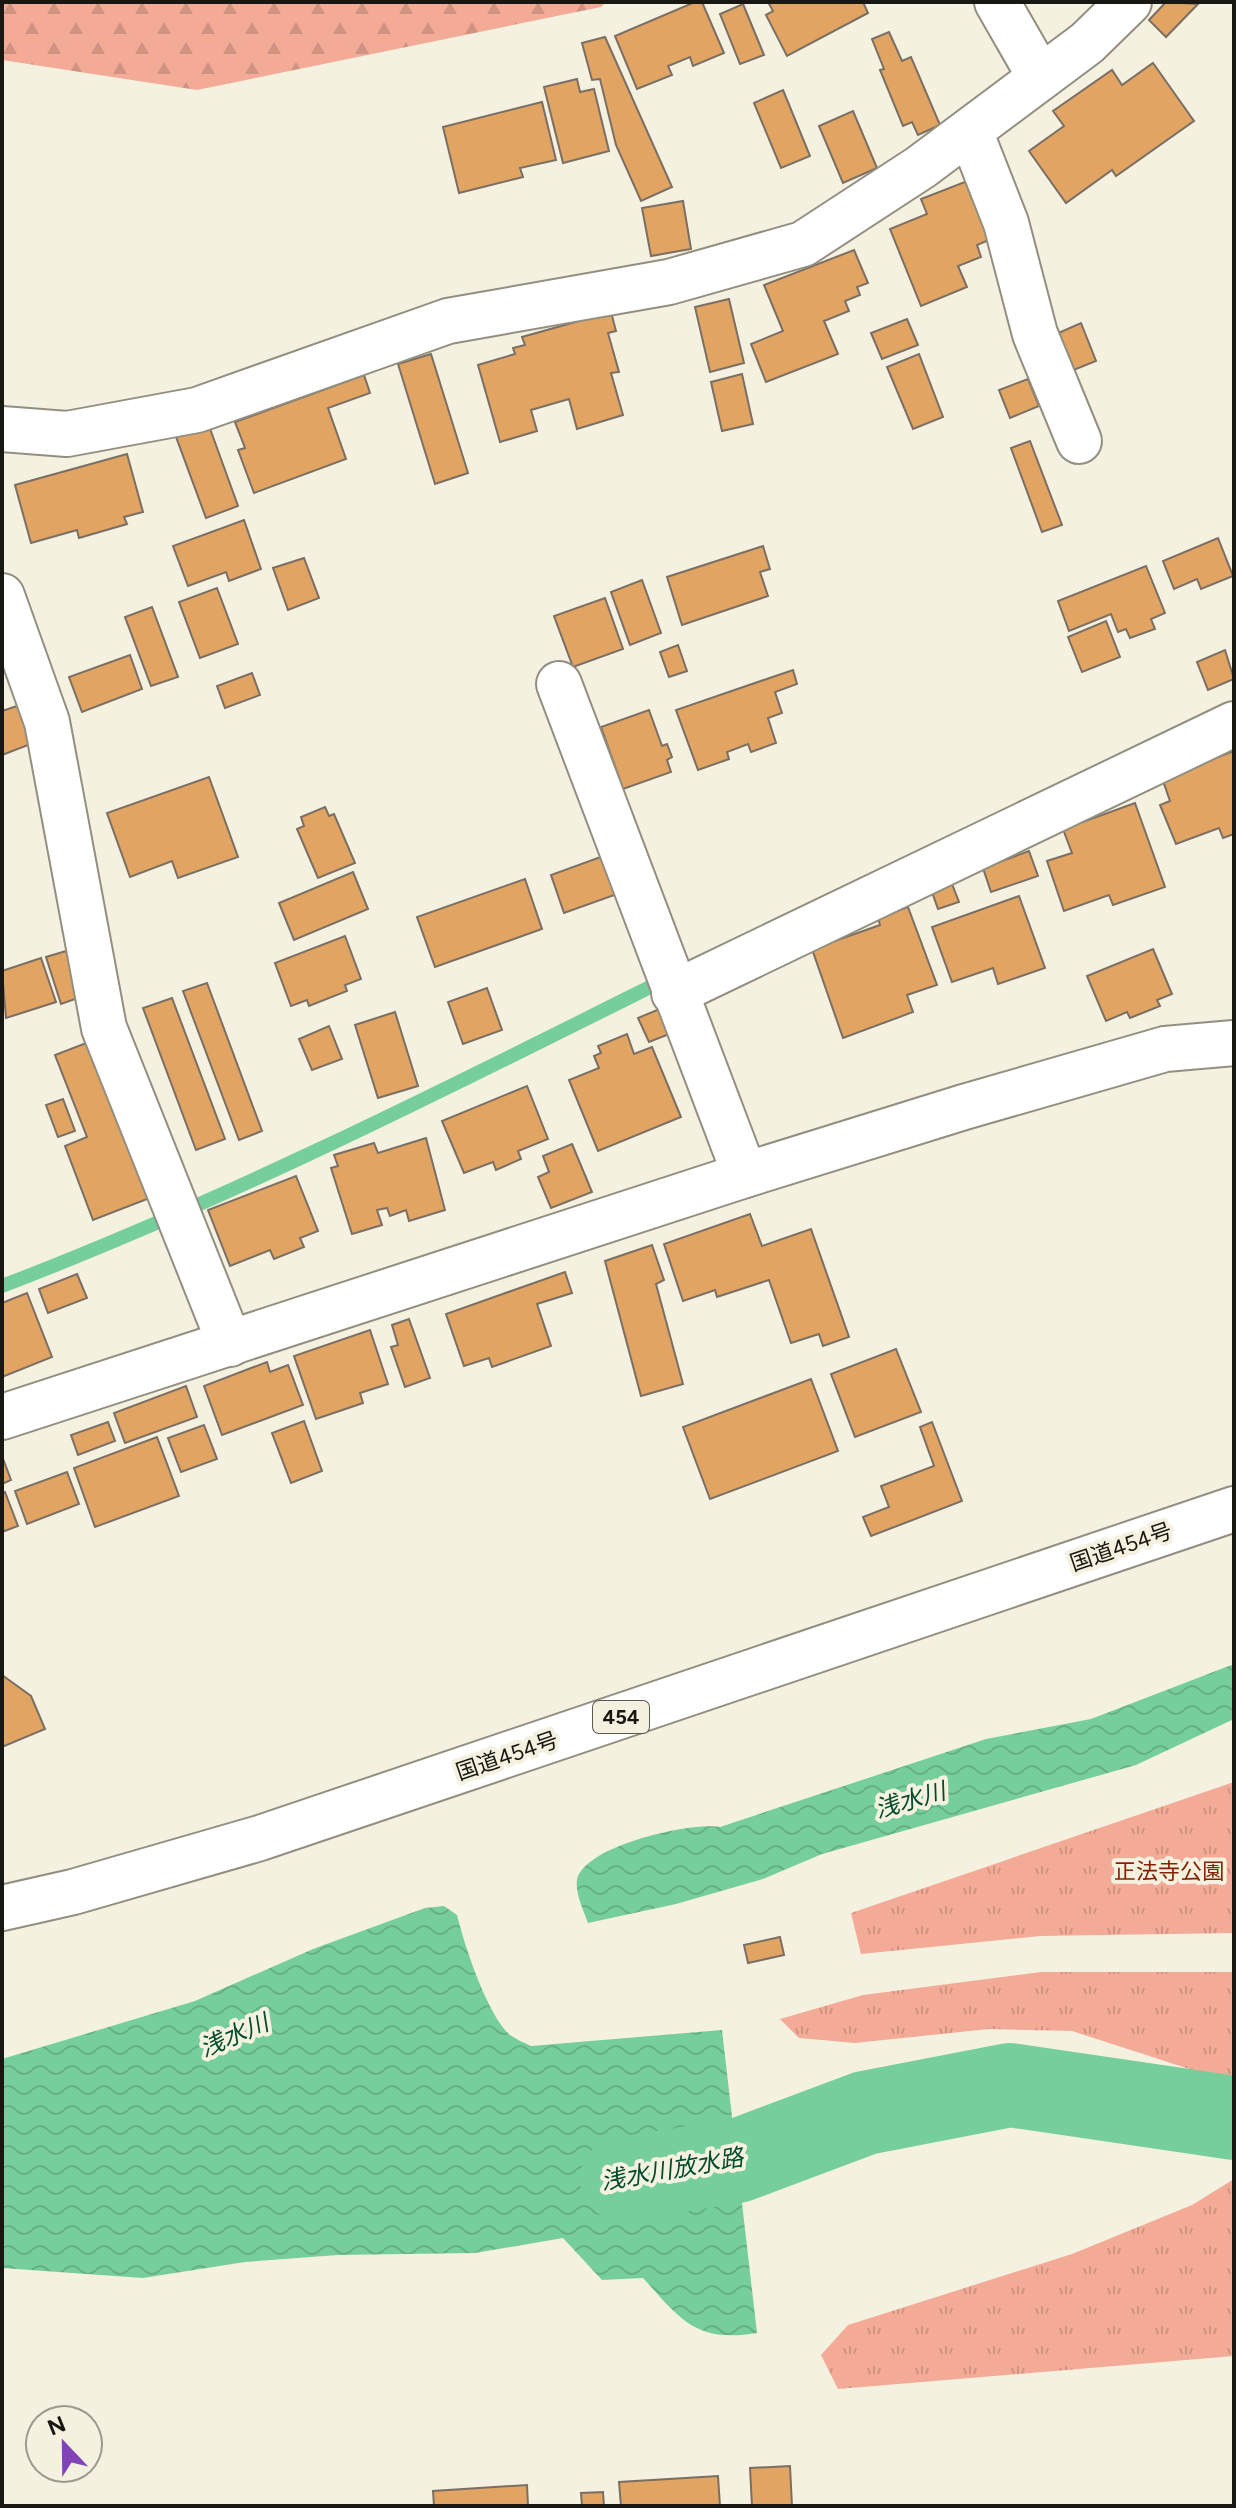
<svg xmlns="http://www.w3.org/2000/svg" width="1236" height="2508" font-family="Figtree,'Noto Sans JP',sans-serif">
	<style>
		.grass { fill: url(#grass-tufts) }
		.forest { fill: url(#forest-firs) }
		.water { fill: url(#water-waves) }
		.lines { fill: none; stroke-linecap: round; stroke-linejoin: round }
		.stream { stroke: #77ce9d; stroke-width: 14 }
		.river { stroke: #77ce9d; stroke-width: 84 }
		.building { fill: #e1a462; stroke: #7b6f64; stroke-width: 2 }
		.minor-casing { stroke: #938f80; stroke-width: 48 }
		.trunk-casing { stroke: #938f80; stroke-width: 48 }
		.minor { stroke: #fff; stroke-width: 44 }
		.trunk { stroke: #fff; stroke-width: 44 }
		.labels { text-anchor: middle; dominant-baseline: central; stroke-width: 8; stroke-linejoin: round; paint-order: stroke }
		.shield { fill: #f4f1e0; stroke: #5a584f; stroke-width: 2 }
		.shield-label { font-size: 20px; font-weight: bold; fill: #181711 }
		.street-label { font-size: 22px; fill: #181711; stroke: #f4f1e0 }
		.park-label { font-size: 22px; fill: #852200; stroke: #f4f1e0 }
		.water-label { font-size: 24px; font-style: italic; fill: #034b2c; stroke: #f4f1e0 }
	</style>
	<defs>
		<pattern id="grass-tufts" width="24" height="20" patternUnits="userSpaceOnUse" patternTransform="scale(2)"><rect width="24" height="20" fill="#f3ab97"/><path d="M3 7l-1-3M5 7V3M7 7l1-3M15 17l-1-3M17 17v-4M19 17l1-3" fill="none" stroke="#d09281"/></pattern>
		<pattern id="forest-firs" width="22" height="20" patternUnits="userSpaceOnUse" patternTransform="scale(2)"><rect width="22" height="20" fill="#f3ab97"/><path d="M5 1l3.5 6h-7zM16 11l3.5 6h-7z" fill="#d09281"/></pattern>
		<pattern id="water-waves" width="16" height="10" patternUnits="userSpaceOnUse" patternTransform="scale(2)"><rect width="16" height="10" fill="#77ce9d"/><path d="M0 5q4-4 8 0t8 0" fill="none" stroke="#66b086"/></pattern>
	</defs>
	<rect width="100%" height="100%" fill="#f4f1e0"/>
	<!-- grass -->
	<g class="grass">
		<path d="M1234,1782V1933L1040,1936L861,1954L851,1913Z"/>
		<path d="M1041,1972H1234V2112L1211,2076L1072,2031L989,2029L855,2043L799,2038L780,2019L863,1995Z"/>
		<path d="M1234,2179V2356L838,2389L821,2355L848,2325L1072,2254L1192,2205Z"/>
	</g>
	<!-- forest -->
	<path class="forest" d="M2,2H606L601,7L197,90L2,60Z"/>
	<!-- water -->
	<g class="water">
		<path d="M1234,1664V1719L1136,1765L822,1854L763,1879L676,1904L588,1923C584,1911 575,1894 577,1880C584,1846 690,1822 720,1827L986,1739L1091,1719Z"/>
		<path d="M444,1906L457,1915C465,1947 484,2004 505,2030C510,2037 523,2042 531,2046L722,2030L757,2333C696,2343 681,2320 643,2278L602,2280L563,2238L475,2253L338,2255L245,2262L143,2278L2,2268V2059L195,2001L313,1949L425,1908Z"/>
	</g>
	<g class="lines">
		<!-- stream -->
		<path class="stream" d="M2,1286C229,1199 448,1088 666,979"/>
		<!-- river -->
		<path class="river" d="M622,2179L737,2161L865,2113L1010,2085L1234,2118"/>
	</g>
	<!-- building -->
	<g class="building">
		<path d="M695,2H702L724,53L693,66L690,57L668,66L672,75L637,89L615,36Z"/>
		<path d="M768,2H863L868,13L787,56L766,15L773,11Z"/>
		<path d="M1166,2L1198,4L1166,37L1149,20Z"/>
		<path d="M743,4L764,55L740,64L720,14Z"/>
		<path d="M889,32L902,61L911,57L940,125L918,135L912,122L903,126L880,70L884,69L872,39Z"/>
		<path d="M605,37L672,187L641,201L616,145L600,79L592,80L582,43Z"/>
		<path d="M1153,63L1194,121L1116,176L1112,170L1066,203L1029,151L1064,126L1053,111L1112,70L1122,85Z"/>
		<path d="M577,79L580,92L594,89L609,151L563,163L544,87Z"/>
		<path d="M783,90L810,156L781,168L754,103Z"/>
		<path d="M542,102L556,160L520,168L523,177L459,193L443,127Z"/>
		<path d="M853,111L877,168L843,183L819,126Z"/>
		<path d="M975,178L998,236L977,245L981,257L958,266L967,287L921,306L890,229L927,214L921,199Z"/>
		<path d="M683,201L691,249L651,256L642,208Z"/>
		<path d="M854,250L868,283L857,287L860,295L845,301L849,311L824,321L838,354L766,382L751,344L783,331L764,285Z"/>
		<path d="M729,299L744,363L710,372L695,307Z"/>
		<path d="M611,312L616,331L608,333L619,372L611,373L623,415L577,429L569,399L531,410L537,431L500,442L478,365L515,354L513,348L525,345L522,337Z"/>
		<path d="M907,319L918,345L882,359L871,333Z"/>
		<path d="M1081,323L1096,361L1071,371L1056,334Z"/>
		<path d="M431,354L468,473L435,484L398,364Z"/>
		<path d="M919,354L943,417L913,429L887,367Z"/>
		<path d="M742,374L753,424L722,431L711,382Z"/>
		<path d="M364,375L370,393L328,408L346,459L254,493L238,450L245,448L235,422Z"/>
		<path d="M1028,379L1039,406L1010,418L999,390Z"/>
		<path d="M208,423L238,506L206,518L175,434Z"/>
		<path d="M1030,441L1062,525L1042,532L1011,448Z"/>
		<path d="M127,454L143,512L124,517L127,524L79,538L77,530L31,543L15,485Z"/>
		<path d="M244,520L261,569L229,581L226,572L188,586L173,546Z"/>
		<path d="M1218,538L1233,576L1201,589L1197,579L1174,589L1163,561Z"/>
		<path d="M763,546L770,569L760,572L768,596L682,625L667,577Z"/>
		<path d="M304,558L319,598L288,610L273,568Z"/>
		<path d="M1146,566L1165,613L1151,619L1155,629L1130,638L1126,629L1118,632L1111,614L1069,631L1058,601Z"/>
		<path d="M642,580L661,633L630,645L611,592Z"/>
		<path d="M217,588L238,644L200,658L179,602Z"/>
		<path d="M605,598L623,649L573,667L554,616Z"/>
		<path d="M152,607L178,677L151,686L125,617Z"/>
		<path d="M1106,621L1120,657L1082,672L1068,637Z"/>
		<path d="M678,645L687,671L669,677L660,652Z"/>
		<path d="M1225,650L1234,679L1208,690L1197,662Z"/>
		<path d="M130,655L142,689L82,712L69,677Z"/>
		<path d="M793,670L797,684L775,692L782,713L768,718L776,743L751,752L748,744L727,752L729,759L698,770L676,710Z"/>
		<path d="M252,673L260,695L225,708L217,686Z"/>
		<path d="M23,704L36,742L2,755V711Z"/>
		<path d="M649,710L662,746L667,744L672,757L667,760L671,772L623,789L601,727Z"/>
		<path d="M1234,751V834L1223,838L1219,828L1176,844L1160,805L1170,801L1162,778Z"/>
		<path d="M209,777L238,857L178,878L172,861L130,877L107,813Z"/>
		<path d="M1135,803L1165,887L1113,905L1109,895L1064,911L1047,861L1072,853L1063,829Z"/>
		<path d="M325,807L329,816L334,814L355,863L318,878L297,829L304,826L301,817Z"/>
		<path d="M1029,851L1038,876L991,892L983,868Z"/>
		<path d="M606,855L620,893L564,913L551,875Z"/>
		<path d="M353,872L368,909L294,940L279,903Z"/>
		<path d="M525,879L542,929L435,967L417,917Z"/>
		<path d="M952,884L959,902L938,909L932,892Z"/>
		<path d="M1019,896L1045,968L998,984L993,968L952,982L932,927Z"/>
		<path d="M908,907L937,985L907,995L913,1012L843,1038L812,949L880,925L878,918Z"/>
		<path d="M345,936L361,979L345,985L347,991L309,1006L307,1000L291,1006L275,963Z"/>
		<path d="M1153,949L1172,994L1157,1000L1160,1006L1130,1018L1127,1012L1106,1021L1087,976Z"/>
		<path d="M66,951L81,997L61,1004L46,957Z"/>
		<path d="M41,958L56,1002L6,1018L2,971Z"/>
		<path d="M207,983L262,1131L239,1140L183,991Z"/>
		<path d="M487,988L502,1030L463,1044L448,1002Z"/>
		<path d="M172,998L225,1139L196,1150L143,1008Z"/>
		<path d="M662,1008L672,1033L649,1042L638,1018Z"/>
		<path d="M395,1012L418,1086L378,1098L355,1025Z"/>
		<path d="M329,1026L342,1059L312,1070L299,1039Z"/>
		<path d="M627,1034L634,1054L652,1047L681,1117L598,1151L569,1080L599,1068L594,1056L601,1053L598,1046Z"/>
		<path d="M94,1040L155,1196L93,1220L65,1146L87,1137L55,1055Z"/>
		<path d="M527,1086L548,1139L518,1151L521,1159L496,1170L493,1162L464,1173L442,1121Z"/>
		<path d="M63,1099L75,1131L58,1137L46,1105Z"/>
		<path d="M426,1138L445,1210L409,1221L406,1210L390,1216L387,1208L377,1210L382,1225L352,1234L331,1168L338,1166L334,1155L374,1143L378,1153Z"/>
		<path d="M572,1144L592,1192L551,1208L538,1177L549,1172L543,1156Z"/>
		<path d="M296,1176L318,1231L300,1238L304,1247L274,1259L270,1250L230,1266L208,1210Z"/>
		<path d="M750,1214L762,1246L811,1229L849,1337L823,1346L819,1334L791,1343L769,1280L717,1297L715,1290L683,1301L664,1244Z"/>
		<path d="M652,1245L664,1280L656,1284L683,1384L641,1396L605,1261Z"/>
		<path d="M565,1272L572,1293L537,1304L551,1346L492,1367L489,1358L464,1366L446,1314Z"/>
		<path d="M77,1274L87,1298L48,1313L39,1289Z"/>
		<path d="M27,1293L52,1357L2,1377V1303Z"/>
		<path d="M409,1319L430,1378L405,1387L391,1347L398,1345L392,1325Z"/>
		<path d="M370,1330L388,1384L360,1393L363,1403L316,1419L294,1356Z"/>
		<path d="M896,1349L921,1412L855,1437L831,1374Z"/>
		<path d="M267,1362L270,1372L288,1365L303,1405L222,1435L204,1386Z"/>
		<path d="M811,1379L838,1451L710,1499L683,1427Z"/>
		<path d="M186,1386L197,1417L125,1443L114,1413Z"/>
		<path d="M304,1421L322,1471L291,1483L272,1433Z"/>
		<path d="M108,1422L115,1441L78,1455L71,1435Z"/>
		<path d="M932,1422L962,1501L871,1536L863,1517L889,1507L881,1486L934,1466L920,1427Z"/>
		<path d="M204,1425L217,1459L181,1472L168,1438Z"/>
		<path d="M157,1437L179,1496L95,1527L74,1468Z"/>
		<path d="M2,1456L11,1480L2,1484Z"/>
		<path d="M67,1472L79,1504L27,1524L15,1491Z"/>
		<path d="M5,1492L18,1526L2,1532V1493Z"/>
		<path d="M2,1675L31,1696L45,1729L2,1747Z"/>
		<path d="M780,1937L784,1955L748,1963L744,1945Z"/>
		<path d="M790,2466L792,2506H752L750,2468Z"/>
		<path d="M718,2476L720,2506H621L619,2482Z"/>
		<path d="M527,2485L528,2506H434L433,2491Z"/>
		<path d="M603,2492L604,2506H582L581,2493Z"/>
	</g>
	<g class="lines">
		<!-- minor casing -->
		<g class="minor-casing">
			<g id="minor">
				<path d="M997,2L1040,77"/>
				<path d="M970,131L1006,223L1035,334L1079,441"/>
				<path d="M2,429L67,434L197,410L448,321L669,282L803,244L921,167L1087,43L1129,2"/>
				<path d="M2,596L47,722L104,1028L230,1344"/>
				<path d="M559,684L745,1175"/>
				<path d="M674,993L1234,724"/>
				<path d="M2,1417L745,1175L964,1107L1165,1049L1234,1043"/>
			</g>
		</g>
		<!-- trunk casing -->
		<g class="trunk-casing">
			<path id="trunk" d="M2,1908L73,1892L260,1838L1234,1509"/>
		</g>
		<!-- minor -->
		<use href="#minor" class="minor"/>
		<!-- trunk -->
		<use href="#trunk" class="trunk"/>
	</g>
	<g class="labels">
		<!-- shield labels -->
		<rect class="shield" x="593" y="1701" width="56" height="32" rx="6"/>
		<g class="shield-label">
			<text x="621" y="1717">454</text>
		</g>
		<!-- street labels -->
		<g class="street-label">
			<text transform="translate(1121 1547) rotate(-19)">国道454号</text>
			<text transform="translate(507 1756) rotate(-19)">国道454号</text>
		</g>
		<!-- park labels -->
		<g class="park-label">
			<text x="1169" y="1871">正法寺公園</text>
		</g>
		<!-- water labels -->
		<g class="water-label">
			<text transform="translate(910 1800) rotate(-16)">浅水川</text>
			<text transform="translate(234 2035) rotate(-23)">浅水川</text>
			<text transform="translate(672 2169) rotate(-10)">浅水川放水路</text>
		</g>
	</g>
	<!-- border -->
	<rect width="1236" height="2508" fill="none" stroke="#181711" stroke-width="8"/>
	<!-- north arrow -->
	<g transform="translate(64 2444) rotate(338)"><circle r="38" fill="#f4f1e0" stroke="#9c9a8d" stroke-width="2"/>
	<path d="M0-6L14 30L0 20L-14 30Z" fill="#8343b8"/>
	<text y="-12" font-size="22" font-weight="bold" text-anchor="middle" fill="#181711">N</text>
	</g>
</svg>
